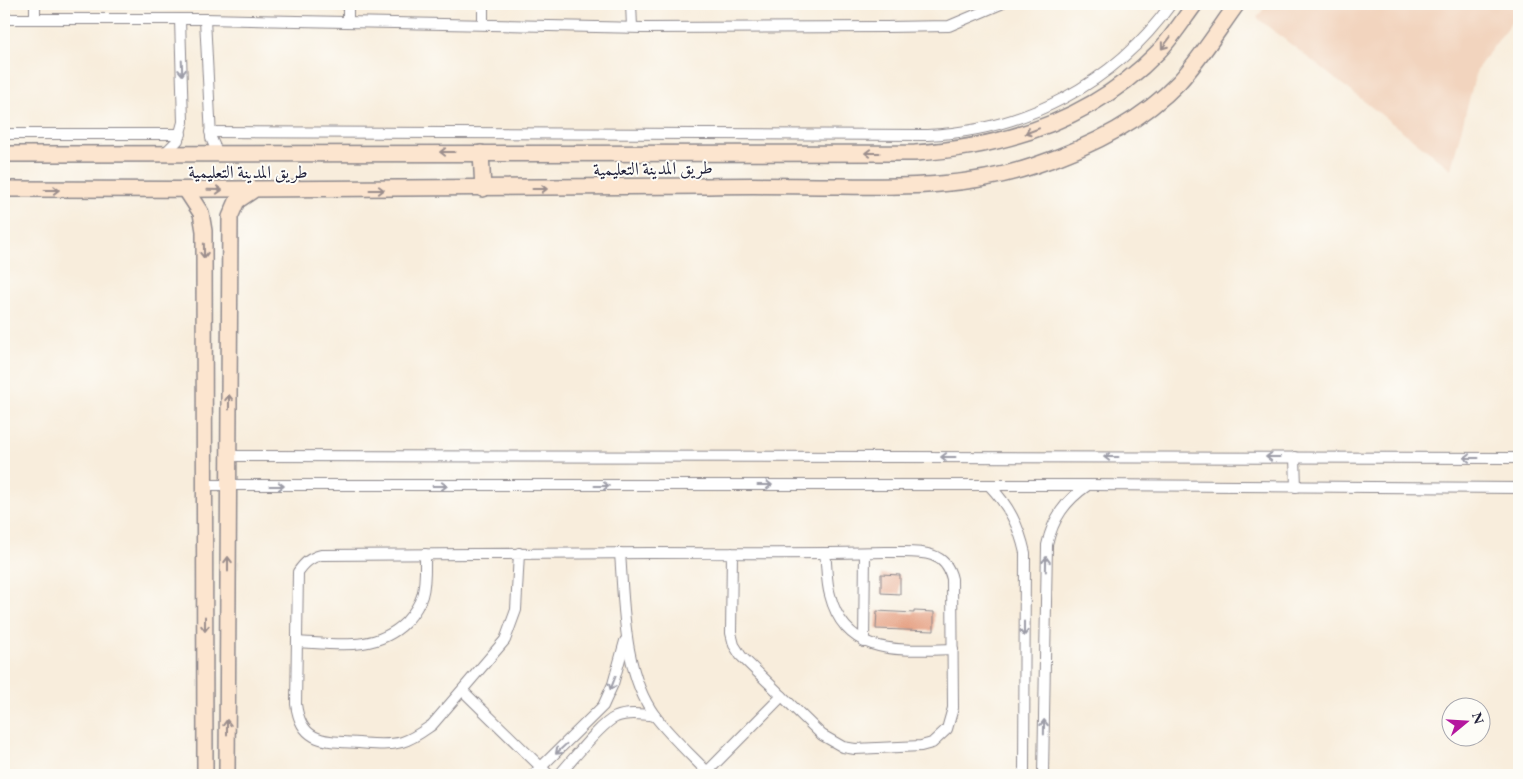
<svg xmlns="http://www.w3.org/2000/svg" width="1523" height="779" font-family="'EB Garamond',Amiri,serif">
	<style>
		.built { fill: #f2d4be }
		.building { fill: #e49c7e }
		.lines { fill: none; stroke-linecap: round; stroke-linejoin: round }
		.street-casing { stroke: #8d888c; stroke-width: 12 }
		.secondary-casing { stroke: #8d888c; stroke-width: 18 }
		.street { stroke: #fff; stroke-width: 10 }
		.secondary { stroke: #fce5cf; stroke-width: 15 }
		.oneway { stroke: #9a8d8c }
		.oneway2 { stroke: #9c9ca7 }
		.labels { text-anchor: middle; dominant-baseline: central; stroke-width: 4; stroke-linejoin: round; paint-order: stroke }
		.street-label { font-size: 18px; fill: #22223b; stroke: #fdfcf7 }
	</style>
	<rect width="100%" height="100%" fill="#fdfcf7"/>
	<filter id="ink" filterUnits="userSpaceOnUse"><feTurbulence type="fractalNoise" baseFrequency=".02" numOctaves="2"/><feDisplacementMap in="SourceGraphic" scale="10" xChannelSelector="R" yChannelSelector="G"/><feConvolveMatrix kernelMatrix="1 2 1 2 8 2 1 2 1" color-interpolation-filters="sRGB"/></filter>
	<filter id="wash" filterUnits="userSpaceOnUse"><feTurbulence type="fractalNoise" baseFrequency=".0096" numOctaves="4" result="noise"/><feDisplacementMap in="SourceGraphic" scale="20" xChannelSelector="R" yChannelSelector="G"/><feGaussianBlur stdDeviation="1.12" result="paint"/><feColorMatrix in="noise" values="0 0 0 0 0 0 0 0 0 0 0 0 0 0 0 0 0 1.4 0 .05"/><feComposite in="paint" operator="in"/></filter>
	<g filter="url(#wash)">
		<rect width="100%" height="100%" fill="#f8eddc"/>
		<!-- built -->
		<path class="built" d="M1267,4H1519V12L1477,69L1451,169L1257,18Z"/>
		<g id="blocks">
			<!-- building -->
			<g class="building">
				<path d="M881,574L900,575V594L881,593Z"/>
				<path d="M877,611L914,613V611L934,612V631L876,629Z"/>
			</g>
		</g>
	</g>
	<g filter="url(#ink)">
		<use href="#blocks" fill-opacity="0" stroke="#8d888c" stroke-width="1"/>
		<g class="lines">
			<!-- street casing -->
			<g class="street-casing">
				<g id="street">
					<path d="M35,4V18"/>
					<path d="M348,4V21"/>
					<path d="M483,4V24"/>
					<path d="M631,4L632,27"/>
					<path d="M4,19H205L643,28L886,27L949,26L1001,4"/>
					<path d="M205,19L211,138L218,154"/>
					<path d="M210,132L927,135C1024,131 1114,84 1171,4"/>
					<path d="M4,134H181"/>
					<path d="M164,154L178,140L183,122L180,19"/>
					<path d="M229,456L1519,458"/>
					<path d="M1295,457L1296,487"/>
					<path d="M205,485H1088L1519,488"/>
					<path d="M989,485C1009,506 1019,526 1025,553L1024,775"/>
					<path d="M519,553L516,610L505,640L432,725C422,732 413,739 402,742C388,746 373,744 359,743C326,741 301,744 296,704L298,572C305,562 310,558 321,555C431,554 541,553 651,553C729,553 807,554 885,552C912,553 945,546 952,579L953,708L947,729L932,743L921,746L855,749L843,747L822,735L741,656L734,645L731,633L732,553"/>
					<path d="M620,553C624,604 623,673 655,716C671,737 692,756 710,775"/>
					<path d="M825,553C827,566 826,582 830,595C846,658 902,650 953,649"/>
					<path d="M297,642C336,644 376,652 406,622C413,614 419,606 422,596C426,583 425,567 425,554"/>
					<path d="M864,642L865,553"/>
					<path d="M463,691L549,775"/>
					<path d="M707,772L782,696"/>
					<path d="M533,775L603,706L613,684L625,641"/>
					<path d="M559,775C571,762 601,723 616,717C627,712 643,714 655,716"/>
					<path d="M1043,775L1047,545C1053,518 1065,501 1088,485"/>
				</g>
			</g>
			<!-- secondary casing -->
			<g class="secondary-casing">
				<g id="secondary">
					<path d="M481,153L483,189"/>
					<path d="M4,154L915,153C1006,147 1093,119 1158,52C1172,38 1183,20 1195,4"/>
					<path d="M4,189C239,190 474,189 709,186C752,185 796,186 839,186C904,187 971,187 1033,166C1085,149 1140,123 1179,82C1201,58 1218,30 1237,4"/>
					<path d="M186,190L201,213L204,231L205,775"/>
					<path d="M227,775L230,217L237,201L252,191"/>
				</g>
			</g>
			<!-- street -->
			<use href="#street" class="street"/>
			<!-- secondary -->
			<use href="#secondary" class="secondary"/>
		</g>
		<!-- one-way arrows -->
		<defs><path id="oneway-shaft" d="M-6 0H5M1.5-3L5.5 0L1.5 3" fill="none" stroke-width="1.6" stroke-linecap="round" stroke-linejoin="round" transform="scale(1.25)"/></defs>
		<g class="oneway">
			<use href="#oneway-shaft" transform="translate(1166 43) rotate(127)"/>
			<use href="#oneway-shaft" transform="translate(1032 131) rotate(159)"/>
			<use href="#oneway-shaft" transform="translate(447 152) rotate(-180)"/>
			<use href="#oneway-shaft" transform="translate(872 153) rotate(180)"/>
			<use href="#oneway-shaft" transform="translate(540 189)"/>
			<use href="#oneway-shaft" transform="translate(52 190)"/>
			<use href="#oneway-shaft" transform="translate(215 190) rotate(1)"/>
			<use href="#oneway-shaft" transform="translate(377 190)"/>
			<use href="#oneway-shaft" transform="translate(204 251) rotate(89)"/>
			<use href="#oneway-shaft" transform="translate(229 402) rotate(-90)"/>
			<use href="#oneway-shaft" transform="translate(228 564) rotate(-90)"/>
			<use href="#oneway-shaft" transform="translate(205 624) rotate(90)"/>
			<use href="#oneway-shaft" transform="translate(227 727) rotate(-90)"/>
		</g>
		<g class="oneway2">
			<use href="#oneway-shaft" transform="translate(182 68) rotate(88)"/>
			<use href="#oneway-shaft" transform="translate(948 457) rotate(-180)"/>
			<use href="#oneway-shaft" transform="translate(1111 457) rotate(-180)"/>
			<use href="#oneway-shaft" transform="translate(1273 457) rotate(-180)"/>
			<use href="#oneway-shaft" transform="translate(1471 458) rotate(-180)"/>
			<use href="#oneway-shaft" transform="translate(765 485)"/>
			<use href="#oneway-shaft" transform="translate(277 486)"/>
			<use href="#oneway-shaft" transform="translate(440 486)"/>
			<use href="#oneway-shaft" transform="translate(602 486)"/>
			<use href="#oneway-shaft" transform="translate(1046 564) rotate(-89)"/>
			<use href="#oneway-shaft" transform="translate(1024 629) rotate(90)"/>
			<use href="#oneway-shaft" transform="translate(613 683) rotate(111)"/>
			<use href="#oneway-shaft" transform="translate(1044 727) rotate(-89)"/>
			<use href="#oneway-shaft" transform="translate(561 749) rotate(137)"/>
		</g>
	</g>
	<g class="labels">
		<!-- street labels -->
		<g class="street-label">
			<text transform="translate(653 168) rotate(-1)">طريق المدينة التعليمية</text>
			<text x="248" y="171">طريق المدينة التعليمية</text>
		</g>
	</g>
	<!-- margin -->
	<rect width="1523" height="779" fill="none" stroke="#fdfcf7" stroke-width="20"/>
	<!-- north arrow -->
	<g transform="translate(1466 722) rotate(72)"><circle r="24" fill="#fdfcf7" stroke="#a5a5ac"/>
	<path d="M0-4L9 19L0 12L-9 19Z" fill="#b5179e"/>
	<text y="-8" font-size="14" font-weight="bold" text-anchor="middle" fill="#22223b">N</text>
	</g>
</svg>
